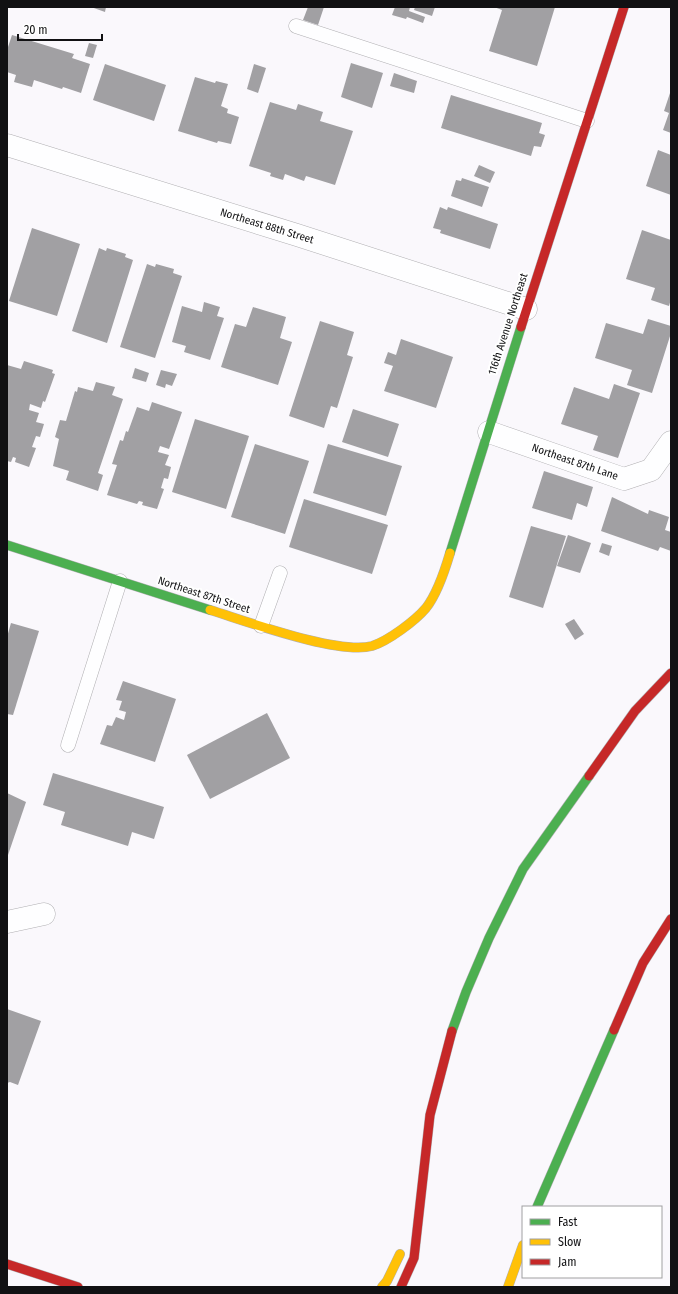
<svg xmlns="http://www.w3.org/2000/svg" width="678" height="1294" font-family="'Fira Sans Condensed',sans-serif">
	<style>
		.building { fill: #a1a0a3 }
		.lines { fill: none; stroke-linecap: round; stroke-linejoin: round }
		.lane-casing { stroke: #b1b0b3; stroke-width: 15 }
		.street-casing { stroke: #b1b0b3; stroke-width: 23 }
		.fast-casing { stroke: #b1b0b3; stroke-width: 10 }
		.slow-casing { stroke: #b1b0b3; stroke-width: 10 }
		.jam-casing { stroke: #b1b0b3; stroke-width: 10 }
		.lane { stroke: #fefeff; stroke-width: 14 }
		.street { stroke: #fefeff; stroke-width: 22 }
		.fast { stroke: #4caf50; stroke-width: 9 }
		.slow { stroke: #ffc107; stroke-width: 9 }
		.jam { stroke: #c62828; stroke-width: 9 }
		.labels { text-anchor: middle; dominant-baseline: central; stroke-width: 4; stroke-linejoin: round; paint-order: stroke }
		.street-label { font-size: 11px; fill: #111113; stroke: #fff }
	</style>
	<rect width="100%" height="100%" fill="#faf8fc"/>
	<!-- building -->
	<g class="building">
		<path d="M91,7H106L105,12Z"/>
		<path d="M308,7H324L318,25L303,20Z"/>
		<path d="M395,7H410L409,11L425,17L423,23L407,17L406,19L392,15Z"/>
		<path d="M415,7H435L432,16L414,10Z"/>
		<path d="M494,7H555L537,66L489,51L502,10Z"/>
		<path d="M12,35L74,54L72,58L90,64L81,93L63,87L62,89L34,80L32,87L14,82L16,75L7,72V50Z"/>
		<path d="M89,43L97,45L93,58L85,56Z"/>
		<path d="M351,63L383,73L372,108L341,97Z"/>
		<path d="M105,64L166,85L154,121L93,100Z"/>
		<path d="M254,64L266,68L258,93L247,89Z"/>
		<path d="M394,73L417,81L414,93L390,86Z"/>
		<path d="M195,77L215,83L216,81L228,84L221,106L228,109L227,113L239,117L231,144L218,141L217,143L178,131Z"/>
		<path d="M671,90V133L663,130L669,113L664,111Z"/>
		<path d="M451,95L542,123L539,133L545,135L541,147L534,146L531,156L441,128Z"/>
		<path d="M270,102L296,110L298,104L323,112L320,121L353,131L335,185L306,176L304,181L285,174L283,180L270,176L271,173L249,166Z"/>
		<path d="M658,150L671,155V195L646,186Z"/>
		<path d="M479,165L495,172L490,183L474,176Z"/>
		<path d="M462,178L489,187L482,207L451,196L456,180L461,181Z"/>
		<path d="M440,207L447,210L448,207L498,224L490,249L440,233L441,230L433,228Z"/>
		<path d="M32,228L80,244L57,316L9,301Z"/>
		<path d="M642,230L671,240V299L669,306L651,300L655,288L626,279Z"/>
		<path d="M99,248L106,251L107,248L126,254L125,257L133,260L107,343L72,331Z"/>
		<path d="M147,264L155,267L156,264L174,269L173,273L182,276L155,358L120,347Z"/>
		<path d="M204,302L220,307L217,316L224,318L210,360L184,352L186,346L172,342L182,306L202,312Z"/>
		<path d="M253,307L286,317L280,338L292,342L278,385L221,367L235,324L246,327Z"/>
		<path d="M648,319L671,326V333L652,393L627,385L632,370L595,358L606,323L643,334Z"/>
		<path d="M320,321L354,332L347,355L353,357L337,408L331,406L324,428L289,416Z"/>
		<path d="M401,339L453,357L436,408L384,391L393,366L384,363L388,352L396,355Z"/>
		<path d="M24,361L53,370L52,373L55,374L45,402L43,401L41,408L30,404L29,410L39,413L36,422L44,424L40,437L36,436L32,447L36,448L29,467L15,462L16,458L13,457L11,462L7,461V365L21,369Z"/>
		<path d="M135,368L149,373L146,382L132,378Z"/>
		<path d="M161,370L177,374L172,386L166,384L165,388L156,385Z"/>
		<path d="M96,382L115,387L112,395L123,399L98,473L103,475L98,491L66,480L69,471L53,466L59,439L55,437L60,420L66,421L75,391L77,392L78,387L93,391Z"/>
		<path d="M614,384L640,393L618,458L593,450L598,436L561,424L574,387L609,399Z"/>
		<path d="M152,402L182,412L169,449L160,446L158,452L169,455L165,465L171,467L168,479L164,478L161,488L164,489L157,509L142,505L143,502L139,501L137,504L107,495L117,465L112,464L120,440L123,441L126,431L128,432L137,407L149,411Z"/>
		<path d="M353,409L399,424L388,457L342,442Z"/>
		<path d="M195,419L249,436L226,509L172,492Z"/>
		<path d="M255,444L309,461L285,534L231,517Z"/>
		<path d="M328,444L402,466L386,516L313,493Z"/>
		<path d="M544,471L593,487L587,507L577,503L572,520L532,508Z"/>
		<path d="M612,497L648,514L649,510L669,517L665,530L671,532V551L660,547L658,551L601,531Z"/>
		<path d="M304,499L388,525L372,574L289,547Z"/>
		<path d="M531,526L566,536L543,608L509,597Z"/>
		<path d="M568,535L591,543L580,573L557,566Z"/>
		<path d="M602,543L612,546L609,556L599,552Z"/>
		<path d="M574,619L584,634L575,640L565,624Z"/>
		<path d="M11,623L39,631L13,715L7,714V637Z"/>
		<path d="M123,681L176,699L155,762L100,744L107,725L112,726L116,717L124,720L126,712L119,710L122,701L116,700Z"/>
		<path d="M267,713L290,758L210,799L187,755Z"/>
		<path d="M53,773L164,807L154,839L132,832L128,846L61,825L65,812L43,805Z"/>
		<path d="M7,793L26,802L7,858Z"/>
		<path d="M7,1009L41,1021L18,1085L10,1082L7,1083Z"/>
	</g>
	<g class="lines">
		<!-- lane casing -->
		<g class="lane-casing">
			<g id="lane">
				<path d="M296,26L587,121"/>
				<path d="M261,626L280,573"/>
				<path d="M68,745L120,581"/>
			</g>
		</g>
		<!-- street casing -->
		<g class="street-casing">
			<g id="street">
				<path d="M7,145L297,235L526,309"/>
				<path d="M489,432L624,479L651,470L671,442"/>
				<path d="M7,922L44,914"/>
			</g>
		</g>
		<!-- fast casing -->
		<g class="fast-casing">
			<g id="fast">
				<path d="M7,545L210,610"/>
				<path d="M450,553L521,327"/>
				<path d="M452,1031L466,992L489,938L523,869L589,776"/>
				<path d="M537,1207L614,1030"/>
			</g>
		</g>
		<!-- slow casing -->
		<g class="slow-casing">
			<g id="slow">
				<path d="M210,610C246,621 338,655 372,646C388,641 415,621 426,608C437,594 445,570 450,553"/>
				<path d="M382,1287L387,1281L400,1254"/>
				<path d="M508,1287L523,1245"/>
			</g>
		</g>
		<!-- jam casing -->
		<g class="jam-casing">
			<g id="jam">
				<path d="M521,327L624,7"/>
				<path d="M589,776L635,711L671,673"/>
				<path d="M614,1030L643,963L671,919"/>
				<path d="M7,1264L78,1287"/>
				<path d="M401,1287L414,1258L430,1115L452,1031"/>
			</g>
		</g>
		<!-- lane -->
		<use href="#lane" class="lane"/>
		<!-- street -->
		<use href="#street" class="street"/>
		<!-- fast -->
		<use href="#fast" class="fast"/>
		<!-- slow -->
		<use href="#slow" class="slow"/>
		<!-- jam -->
		<use href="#jam" class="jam"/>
	</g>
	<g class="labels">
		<!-- street labels -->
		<g class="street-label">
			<text transform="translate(267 226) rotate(17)">Northeast 88th Street</text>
			<text transform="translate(508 324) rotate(-72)">116th Avenue Northeast</text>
			<text transform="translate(575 462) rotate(19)">Northeast 87th Lane</text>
			<text transform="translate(204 595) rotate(18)">Northeast 87th Street</text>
		</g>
	</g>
	<!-- border -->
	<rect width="678" height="1294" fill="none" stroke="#111113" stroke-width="16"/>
	<!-- legend -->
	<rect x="522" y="1206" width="140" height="72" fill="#ffffff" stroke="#a0a0a1"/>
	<rect x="530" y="1219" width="20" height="6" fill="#4caf50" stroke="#a0a0a1"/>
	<text x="558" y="1226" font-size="12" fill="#111113">Fast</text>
	<rect x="530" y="1239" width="20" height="6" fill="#ffc107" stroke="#a0a0a1"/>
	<text x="558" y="1246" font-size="12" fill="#111113">Slow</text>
	<rect x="530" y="1259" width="20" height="6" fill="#c62828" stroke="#a0a0a1"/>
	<text x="558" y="1266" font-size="12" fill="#111113">Jam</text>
	<!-- scale -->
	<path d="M18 34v6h84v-6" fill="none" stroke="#111113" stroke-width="2"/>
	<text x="24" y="34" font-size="12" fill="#111113" stroke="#ffffff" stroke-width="3" paint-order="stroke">20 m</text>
</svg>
